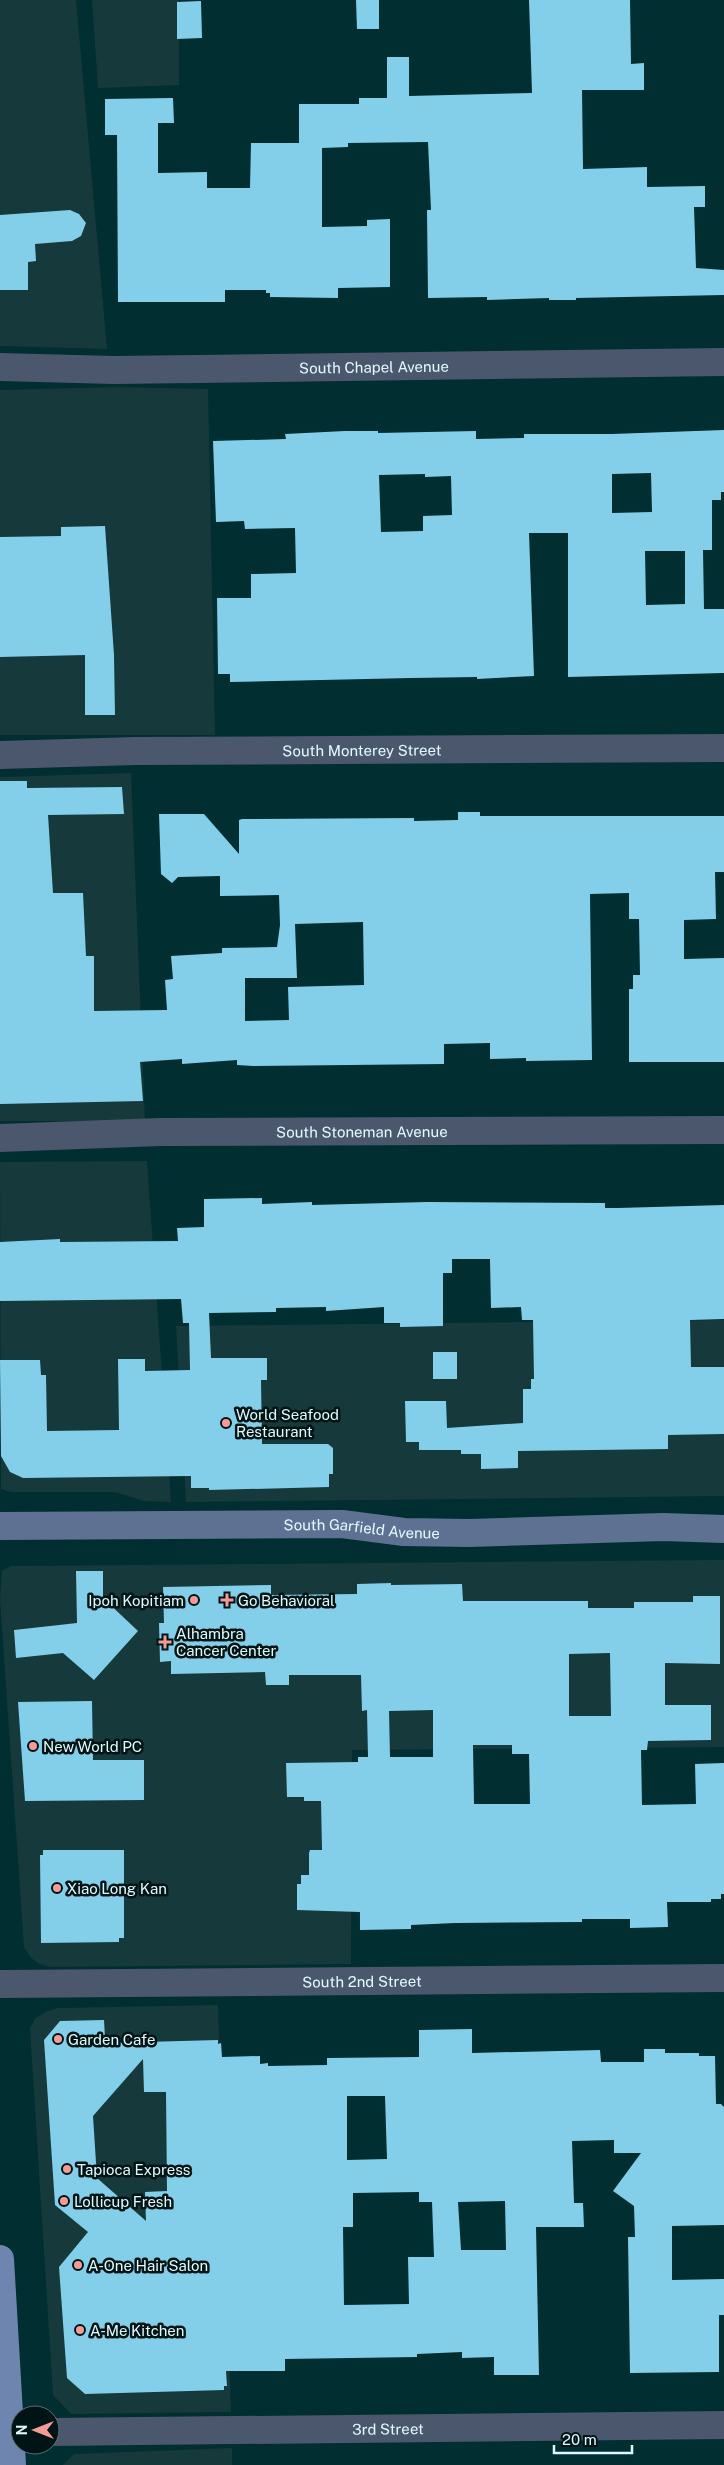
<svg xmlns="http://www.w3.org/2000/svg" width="724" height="2465" font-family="'Public Sans',sans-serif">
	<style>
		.built { fill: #16393c }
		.building { fill: #83cfea; fill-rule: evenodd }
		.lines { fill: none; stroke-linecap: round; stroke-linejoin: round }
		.minor { stroke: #4b576c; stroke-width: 28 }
		.tertiary { stroke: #4b576c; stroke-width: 28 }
		.secondary { stroke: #5f7193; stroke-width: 28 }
		.primary { stroke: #6e85b0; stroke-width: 28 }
		.poi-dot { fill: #f59b97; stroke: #001415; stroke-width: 2 }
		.labels { text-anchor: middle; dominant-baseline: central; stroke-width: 5; stroke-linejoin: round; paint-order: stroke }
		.street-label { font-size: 15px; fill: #dffafd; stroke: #001415 }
		.poi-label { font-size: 15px; fill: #dffafd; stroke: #001415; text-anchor: start }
	</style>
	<rect width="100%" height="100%" fill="#002e31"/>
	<!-- built -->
	<g class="built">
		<path d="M0,0H76L107,349L0,346Z"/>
		<path d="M92,0H179V85L98,88Z"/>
		<path d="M116,387L208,389L215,735H0V390Z"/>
		<path d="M131,773L145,1121H0V777Z"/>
		<path d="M147,1161L171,1502L144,1501L115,1492H11L1,1489L0,1162Z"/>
		<path d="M724,1320V1496L186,1502L176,1326Z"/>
		<path d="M724,1560V1747L352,1750L351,1964L49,1967L40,1964L31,1958L24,1947L0,1599L2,1571L11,1566Z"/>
		<path d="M218,2005L231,2412L71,2414L53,2395L30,2028L35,2019L45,2012L57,2008Z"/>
		<path d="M232,2448V2465H63L74,2454Z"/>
	</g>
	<!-- building -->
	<g class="building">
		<path d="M356,0H379V29H357Z"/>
		<path d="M529,0H630L631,64L644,63V90H582L583,169L647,167V187L705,186V207H694L696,268L724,270V295L576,298V300H549V298L487,300V297L428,298L427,210H431L428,142L348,143V147L322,148V227L367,226V220L390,219V287L338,288V298L270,297V293H266V290H225V302H118L117,135H105V99L173,98L174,123H158V173L207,172V188H250L251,143H299V104H359V98H387V57H409V96L532,93Z"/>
		<path d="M201,1L202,38L177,39V2Z"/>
		<path d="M70,210L79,214L86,223L81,236L72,241L35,244L36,261L28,262V290H0V215Z"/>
		<path d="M724,430V492H721V500H712V550H703L704,609H724V673L568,677V533H529L534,676L477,679V677L411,678L230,682V674H218L217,598H251V574L296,573L295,528L245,529L244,521L216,522L213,441L286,439L285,434L345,431H378V433L476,431V439L524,438V434H612ZM651,473L652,512L612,513V474ZM425,474V477L451,476L452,515L423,516V531L381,532L379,475ZM645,551H685V604L646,605Z"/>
		<path d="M105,526L114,655L115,715H85V655L0,657V537L61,536V527Z"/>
		<path d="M0,781H27V788L122,787L124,814L48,815L53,893H83L86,956H94V1011L167,1010L165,980L173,979L171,956L222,953V948L277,947L280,925L279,895L220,896V876L178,877L172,883L161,874L159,814H204L239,854V820L242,819L414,818V821L458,820V812H480V816H724V872H715L716,919L684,920V959L724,958V1062H629V989H633V975H640L639,919H629V893L590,894L592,1060L526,1061V1058L490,1059V1043L444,1044V1064L253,1066L237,1065V1060L182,1064V1059L140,1062L143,1101L0,1104ZM363,922L364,985L288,987L289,1020L245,1021V978H297L295,924Z"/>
		<path d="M262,1198V1204L312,1202V1205L427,1202L605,1203V1208H618L724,1205V1319L690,1320L691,1367H724V1434L668,1435V1449L518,1451V1468L481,1469V1454H461V1450H419V1442H406L405,1401H446L447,1428L523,1423V1389H531V1379H534L533,1320H522L521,1307L491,1308L490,1259H452V1273H443V1326L400,1327V1323H384V1307L326,1311V1307L276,1308V1312L209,1313L211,1358H267V1380H261L262,1444H328L333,1448V1474H329V1487L209,1490V1488H191V1476L23,1478L10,1472L1,1456L0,1360H40L41,1375H46L47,1431L119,1430L118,1359H145V1371L190,1370L189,1323H183L181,1299L0,1301V1242L60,1239V1242L178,1241L177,1228L204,1227V1199Z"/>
		<rect x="433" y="1352" width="24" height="27"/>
		<path d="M76,1571H103V1598L138,1631L94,1680L63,1653L16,1658L14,1630L77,1623Z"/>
		<path d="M391,1583V1585L462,1584L463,1601H588V1608H634V1602H693V1596H720V1664L665,1663V1705H711V1740L648,1741L647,1750H641L642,1805L696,1804L695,1764L724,1763V1894H721V1899H711V1902H667L668,1927L630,1928V1919H582V1922L455,1923L411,1925V1929L360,1930V1912L297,1910V1884H301V1875H309V1853L310,1850H322L321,1801H304V1797H287L286,1763L358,1762V1757H368L367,1710L362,1711L361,1675H289V1685H266L265,1672L171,1674V1661L160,1662L159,1623H164L163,1587L271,1585V1595L357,1594V1584ZM610,1653L611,1716H569V1654ZM433,1710V1757H390L389,1711ZM473,1745H512V1754H529L530,1804H474Z"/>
		<path d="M92,1701L93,1760H144V1800L25,1801L18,1702Z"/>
		<path d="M43,1850H124V1938H119V1942L41,1943L40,1855H43Z"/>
		<path d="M104,2020L105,2038H108V2043L218,2040V2044L221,2043L222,2057L260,2056V2064L268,2063V2066L327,2065V2058L419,2057V2030L472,2029V2053L600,2050L601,2062H644V2049H665V2053H699V2056H715L716,2104H721L724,2107V2225L672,2226V2280L724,2279V2315H719V2372L630,2373L628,2237H635L634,2206L613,2191L641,2153H614V2140L572,2141L574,2203H583L584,2227H536L539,2375H494V2357L462,2358V2352L417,2354V2357L285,2359V2371H226L227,2386H224V2390L85,2394L67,2378L59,2267L88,2232L55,2205L44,2040L60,2021ZM143,2059L144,2092H166L167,2191L145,2192L146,2221L97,2178L93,2116ZM347,2096H385L387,2159L347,2160ZM419,2192V2202H432L434,2257H408L409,2304L344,2305L343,2227H353V2193ZM505,2201L506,2250H461L458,2202Z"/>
	</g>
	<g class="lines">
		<!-- minor -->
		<g class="minor">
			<path id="s1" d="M0,755L136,751L724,748"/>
			<path id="s2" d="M0,1138L160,1132L724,1130"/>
			<path id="s3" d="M0,1984L724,1978"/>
			<path id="s4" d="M50,2432L724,2425"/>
		</g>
		<!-- tertiary -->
		<path class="tertiary" id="s5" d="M0,367L114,370L724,362"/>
		<!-- secondary -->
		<path class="secondary" id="s6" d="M0,1526L342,1524L404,1532L469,1533L663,1527L724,1529"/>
		<!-- primary -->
		<path class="primary" d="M0,2259L12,2465"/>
	</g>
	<!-- markers -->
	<g class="poi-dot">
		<circle cx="226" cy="1423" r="5"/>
		<circle cx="194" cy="1600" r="5"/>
		<path d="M224.5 1592.5h5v5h5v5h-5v5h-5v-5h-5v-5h5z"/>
		<path d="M162.5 1634.5h5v5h5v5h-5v5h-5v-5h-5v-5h5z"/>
		<circle cx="33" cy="1746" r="5"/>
		<circle cx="57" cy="1888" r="5"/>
		<circle cx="58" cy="2039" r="5"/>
		<circle cx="67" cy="2169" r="5"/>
		<circle cx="64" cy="2201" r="5"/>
		<circle cx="78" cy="2265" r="5"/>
		<circle cx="80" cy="2330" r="5"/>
	</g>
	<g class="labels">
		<!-- street labels -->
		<g class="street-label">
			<text stroke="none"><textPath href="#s5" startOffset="374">South Chapel Avenue</textPath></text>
			<text stroke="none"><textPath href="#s1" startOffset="362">South Monterey Street</textPath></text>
			<text stroke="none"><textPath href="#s2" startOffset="362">South Stoneman Avenue</textPath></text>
			<text stroke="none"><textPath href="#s6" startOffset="362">South Garfield Avenue</textPath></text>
			<text stroke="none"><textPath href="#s3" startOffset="362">South 2nd Street</textPath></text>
			<text stroke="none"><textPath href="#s4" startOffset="338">3rd Street</textPath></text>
		</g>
		<!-- poi labels -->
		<g class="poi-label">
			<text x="236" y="1414">World Seafood<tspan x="236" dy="17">Restaurant</tspan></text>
			<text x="184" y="1600" text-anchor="end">Ipoh Kopitiam</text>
			<text x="238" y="1600">Go Behavioral</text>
			<text x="176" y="1633">Alhambra<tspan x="176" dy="17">Cancer Center</tspan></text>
			<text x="43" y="1746">New World PC</text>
			<text x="67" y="1888">Xiao Long Kan</text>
			<text x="68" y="2039">Garden Cafe</text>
			<text x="77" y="2169">Tapioca Express</text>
			<text x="74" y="2201">Lollicup Fresh</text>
			<text x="88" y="2265">A-One Hair Salon</text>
			<text x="90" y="2330">A-Me Kitchen</text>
		</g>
	</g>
	<!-- north arrow -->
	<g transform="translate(35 2430) rotate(270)"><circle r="24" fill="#001415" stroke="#597072"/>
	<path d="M0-4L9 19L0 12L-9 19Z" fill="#f59b97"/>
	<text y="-8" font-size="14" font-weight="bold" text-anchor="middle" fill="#dffafd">N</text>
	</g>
	<!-- scale -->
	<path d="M554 2445v8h78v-8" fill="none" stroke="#dffafd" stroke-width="2.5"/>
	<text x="562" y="2445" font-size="15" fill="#dffafd" stroke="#001415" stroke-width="4" paint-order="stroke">20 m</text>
</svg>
